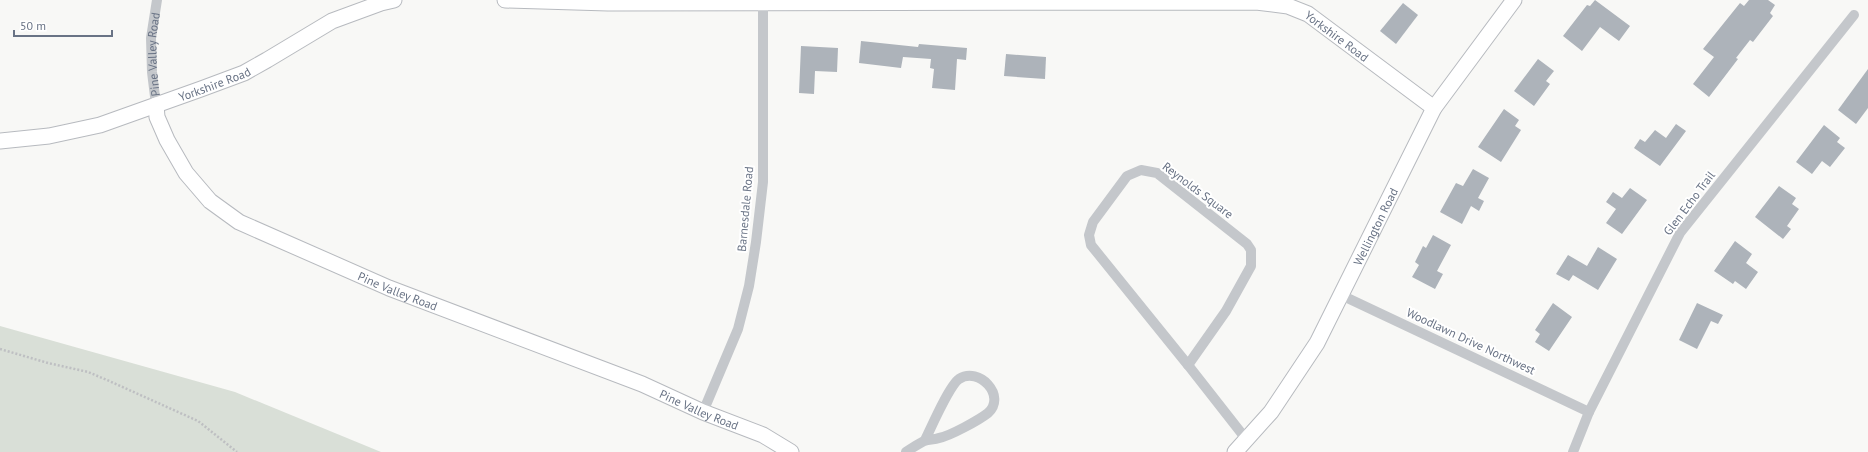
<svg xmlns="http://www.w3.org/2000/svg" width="1868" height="452" font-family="'PT Sans',sans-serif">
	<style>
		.green { fill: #d9dfd7 }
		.building { fill: #adb3ba }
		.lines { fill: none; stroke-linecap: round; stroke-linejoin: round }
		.secondary-casing { stroke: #b7babf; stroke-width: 17 }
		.path { stroke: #bebfc2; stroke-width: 2.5; stroke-dasharray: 2 2; stroke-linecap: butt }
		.street { stroke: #c4c7cb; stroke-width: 10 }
		.secondary { stroke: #fff; stroke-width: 15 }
		.labels { text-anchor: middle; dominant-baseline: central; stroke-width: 4; stroke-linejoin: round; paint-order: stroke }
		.street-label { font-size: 12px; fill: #697385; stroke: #fff }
	</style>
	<rect width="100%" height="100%" fill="#f8f8f6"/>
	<!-- green -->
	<path class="green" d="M0,326L235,392L381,452H0Z"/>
	<!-- building -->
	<g class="building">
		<path d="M1595,0L1630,26L1619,41L1600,27L1582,51L1563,36L1587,5L1590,6Z"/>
		<path d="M1749,0H1768L1775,5L1770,13L1773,16L1753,42L1750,40L1736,58L1738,59L1709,97L1693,84L1714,57L1703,49L1740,3L1744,6Z"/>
		<path d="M1403,3L1418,15L1396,44L1380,31Z"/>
		<path d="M861,41L918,47L919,44L967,48L966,60L957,59L955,90L932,88L934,69L930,68L931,59L903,57L901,68L859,63Z"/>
		<path d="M801,46L838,48L837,72L815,71L814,94L799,93Z"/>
		<path d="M1006,54L1046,57L1045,79L1004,76Z"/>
		<path d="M1538,59L1554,71L1546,81L1550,84L1534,106L1514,91Z"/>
		<path d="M1868,69V108L1856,124L1838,110Z"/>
		<path d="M1504,109L1519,120L1515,126L1521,130L1501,162L1478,147Z"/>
		<path d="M1676,124L1686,131L1660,166L1634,148L1640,139L1645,142L1655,130L1666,138Z"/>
		<path d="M1824,125L1840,138L1837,142L1845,148L1830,167L1822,161L1812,174L1796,162Z"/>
		<path d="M1473,169L1489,178L1478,198L1484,201L1479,211L1471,206L1462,224L1440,212L1456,183L1463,186Z"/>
		<path d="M1779,186L1796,198L1792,204L1799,209L1787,226L1791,229L1783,239L1755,217Z"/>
		<path d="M1630,188L1647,200L1622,234L1606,223L1616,209L1606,202L1613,192L1622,198Z"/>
		<path d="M1433,235L1451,245L1437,271L1443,274L1435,289L1412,277L1419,265L1415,262L1423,246L1426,248Z"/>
		<path d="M1735,241L1752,254L1746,263L1758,272L1746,289L1735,281L1733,284L1714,271Z"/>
		<path d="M1598,247L1617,259L1598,290L1573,275L1569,281L1556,274L1568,255L1587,266Z"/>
		<path d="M1553,303L1572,317L1549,351L1535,342L1540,334L1535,330Z"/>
		<path d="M1697,303L1723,315L1718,324L1711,321L1697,349L1679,340Z"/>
	</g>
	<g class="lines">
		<!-- secondary casing -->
		<g class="secondary-casing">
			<g id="secondary">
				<path id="s2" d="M505,0L608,3L1256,2L1288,6L1308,14L1434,108"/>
				<path id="s3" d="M156,105L157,117L167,140L186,173L210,201L239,222L389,288L642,384L703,412L763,435L791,452"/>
				<path id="s4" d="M0,141L49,136L100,125L201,89L244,73L267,60L332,21L381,3L394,0"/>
				<path id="s5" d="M1235,452L1271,412L1317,343L1434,108L1514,0"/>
			</g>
		</g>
		<!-- path -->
		<path class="path" d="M0,349L48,363L88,372L107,380L198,421L237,452"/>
		<!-- street -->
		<g class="street">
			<path id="s1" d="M156,105L152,72L151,38L157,0"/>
			<path d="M1141,170L1157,173L1247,244L1251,250V266L1226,311L1188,365L1091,245L1089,235L1093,222L1127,176Z"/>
			<path d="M1341,295L1589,412"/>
			<path d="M1188,365L1246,439"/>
			<path d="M703,412L738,329L749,286L756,242L763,182V0"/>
			<path d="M906,452C912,448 918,444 924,441C929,439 934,440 939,438C950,436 979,420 988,413C1007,396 979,366 959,379C949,386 931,428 925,440"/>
			<path d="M1573,452L1589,412L1680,233L1854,15"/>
		</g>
		<!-- secondary -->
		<use href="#secondary" class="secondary"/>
	</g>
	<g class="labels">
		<!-- street labels -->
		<g class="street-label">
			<text stroke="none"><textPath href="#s2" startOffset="841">Yorkshire Road</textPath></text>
			<text stroke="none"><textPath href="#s1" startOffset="51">Pine Valley Road</textPath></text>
			<text stroke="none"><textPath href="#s4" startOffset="223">Yorkshire Road</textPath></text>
			<text transform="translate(1198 190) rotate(37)">Reynolds Square</text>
			<text transform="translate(1689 203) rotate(-53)">Glen Echo Trail</text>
			<text transform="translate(745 209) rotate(-85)">Barnesdale Road</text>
			<text stroke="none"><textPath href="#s5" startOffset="267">Wellington Road</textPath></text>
			<text stroke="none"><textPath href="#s3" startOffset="321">Pine Valley Road</textPath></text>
			<text transform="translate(1471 341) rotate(25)">Woodlawn Drive Northwest</text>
			<text stroke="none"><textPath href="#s3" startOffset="645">Pine Valley Road</textPath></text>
		</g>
	</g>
	<!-- scale -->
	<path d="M14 30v6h98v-6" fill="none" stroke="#697385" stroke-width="2"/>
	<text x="20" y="30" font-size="12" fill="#697385" stroke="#ffffff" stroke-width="3" paint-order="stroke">50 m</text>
</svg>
